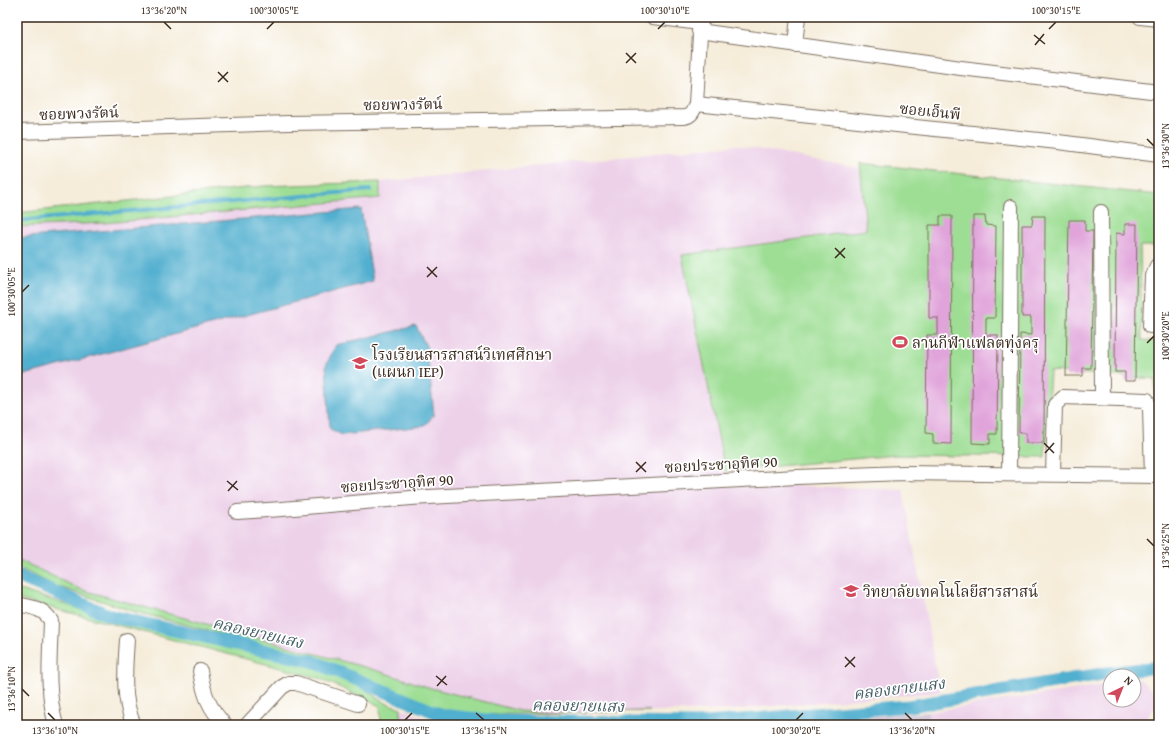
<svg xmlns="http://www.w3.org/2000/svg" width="1176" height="742" font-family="'Gentium Book Plus','Noto Serif Thai',serif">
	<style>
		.built { fill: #edd1e9 }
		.industrial { fill: #ccbfd4 }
		.green { fill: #9ede94; stroke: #6c8459 }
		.water { fill: #51afcf; stroke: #466c76 }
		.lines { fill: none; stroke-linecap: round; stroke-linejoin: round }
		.stream { stroke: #51afcf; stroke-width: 4 }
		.canal { stroke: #51afcf; stroke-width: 13 }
		.building { fill: #e0a3da }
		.minor-casing { stroke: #7c6e5f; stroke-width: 16 }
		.minor { stroke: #fff; stroke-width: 14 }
		.ticks { fill: none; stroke: #3b2a1e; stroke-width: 1.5 }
		.labels { text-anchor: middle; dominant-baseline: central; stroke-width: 3.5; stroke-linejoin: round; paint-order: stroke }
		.street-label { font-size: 15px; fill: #3b2a1e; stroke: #fff }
		.poi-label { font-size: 15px; fill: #3b2a1e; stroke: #fff; text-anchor: start }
		.water-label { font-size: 16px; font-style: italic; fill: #445f65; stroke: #fff }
		.neatline { fill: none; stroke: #3b2a1e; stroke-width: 1.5 }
		.ticks-label { font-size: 10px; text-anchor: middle; fill: #3b2a1e }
	</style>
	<rect width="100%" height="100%" fill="#fff"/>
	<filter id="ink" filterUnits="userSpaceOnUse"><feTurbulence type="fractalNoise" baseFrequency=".025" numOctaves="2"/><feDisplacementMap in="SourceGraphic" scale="8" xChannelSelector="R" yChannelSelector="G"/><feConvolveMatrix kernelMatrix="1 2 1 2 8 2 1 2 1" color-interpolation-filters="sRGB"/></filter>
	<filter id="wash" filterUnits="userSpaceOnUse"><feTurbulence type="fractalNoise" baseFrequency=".012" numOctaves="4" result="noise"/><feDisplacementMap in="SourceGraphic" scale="16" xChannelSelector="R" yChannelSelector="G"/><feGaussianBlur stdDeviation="0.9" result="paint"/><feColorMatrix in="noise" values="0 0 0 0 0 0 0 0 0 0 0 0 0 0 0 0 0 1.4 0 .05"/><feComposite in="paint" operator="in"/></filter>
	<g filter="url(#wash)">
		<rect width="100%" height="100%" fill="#f5ecd9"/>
		<!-- built -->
		<g class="built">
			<path d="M737,145L859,168L867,230L682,255L727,486L787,485L903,490L940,692L729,710L553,713L520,711L431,688L375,670L82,590L17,559V227L104,223L380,198V182Z"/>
			<path d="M1140,679L1159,698V704L1138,725H929L928,712L1110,684V700H1134V680Z"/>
			<path d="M401,708L443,725H400Z"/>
		</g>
		<!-- industrial -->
		<path class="industrial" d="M928,712L929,725H767Z"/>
		<!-- green -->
		<g class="green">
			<path d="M860,163L1159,195V246H1140L1142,340L1156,341L1157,284H1159V444H1156L1155,379L1050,371L1045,457L895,455L725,471L682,255L866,230Z"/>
			<path d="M380,182V198L104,223L17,227V213L264,186Z"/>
			<path d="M17,559L82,590L375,670L431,688L520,711L553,713L650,711L466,715L442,709L305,656L129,610L53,585L17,567Z"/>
			<path d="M17,589L90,612L321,667L365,689L386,703L401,708L400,725H381L380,706L319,678L17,599Z"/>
		</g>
		<!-- water -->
		<g class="water">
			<path d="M361,209L373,281L17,377V238Z"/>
			<path d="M416,326L427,348L434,415L424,426L342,435L330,429L326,365L336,345Z"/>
		</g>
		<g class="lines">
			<!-- stream -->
			<path class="stream" d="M17,221L370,190"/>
			<!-- canal -->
			<path class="canal" d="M17,576L111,616L312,661L442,715L494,721L696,724L909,706L1108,673L1159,667"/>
		</g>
		<g id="blocks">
			<!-- building -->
			<g class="building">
				<path d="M940,216H952L951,444L933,443V434L926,433L927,335H938V318H929V225H940Z"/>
				<path d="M973,216H985L986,225L996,226L995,318H986V335H998L997,434H990V444L972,443Z"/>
				<path d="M1033,216H1045L1044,443H1026V433H1019L1020,334L1031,335V317H1022V225H1032Z"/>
				<path d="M1069,220H1085V231H1093L1091,368H1083V376H1066Z"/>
				<path d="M1125,224H1137L1135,381H1125V372H1115L1116,233L1125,234Z"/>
			</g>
		</g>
	</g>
	<g filter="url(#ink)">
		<use href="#blocks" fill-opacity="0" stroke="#7c6e5f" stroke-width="1"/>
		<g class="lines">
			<!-- minor casing -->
			<g class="minor-casing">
				<g id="minor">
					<path d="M653,17L700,23"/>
					<path d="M1140,17L1159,19"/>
					<path d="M699,31L961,68L1159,92"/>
					<path d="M795,45L798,17"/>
					<path d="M696,104L1058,142L1159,155"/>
					<path d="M17,132L289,123L684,117C692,116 693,111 696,104L701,17"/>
					<path d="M1101,212L1102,398"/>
					<path d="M1150,326L1152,276L1157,266H1159"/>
					<path d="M1009,474L1011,207"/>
					<path d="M1053,474L1055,405L1063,397L1147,400L1150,409L1152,476"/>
					<path d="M237,512L282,509L411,498L797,477L904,473L1159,476"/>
					<path d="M17,604C31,607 44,608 51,621C50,656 46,691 56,725"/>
					<path d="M127,640C125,669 122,699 134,725"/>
					<path d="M200,671C204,694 208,707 225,725"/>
					<path d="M247,725L282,687L289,683H296L358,704"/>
				</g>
			</g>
			<!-- minor -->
			<use href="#minor" class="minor"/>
		</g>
	</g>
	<!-- ticks -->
	<path class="ticks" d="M164,22L171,29M267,29L274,22M658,29L665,22M1049,29L1056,22M1034,35L1045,44M1035,45L1044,34M626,53L636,63M626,63L636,53M218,72L228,82M218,82L228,72M1147,139L1154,146M835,248L845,258M835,258L845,248M427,267L437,277M427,277L437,267M22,292L29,285M1147,343L1154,336M1044,443L1054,453M1045,453L1054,443M636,462L646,472M636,472L646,462M227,481L238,490M228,491L237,481M1147,539L1154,546M845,657L855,667M845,667L855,657M436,676L447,685M437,686L446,676M22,689L29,696M48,713L55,720M476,713L484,720M905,713L912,720M405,720L412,713M796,720L803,713"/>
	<!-- icons -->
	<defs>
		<g id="stadium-bare" transform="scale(1.2)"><path d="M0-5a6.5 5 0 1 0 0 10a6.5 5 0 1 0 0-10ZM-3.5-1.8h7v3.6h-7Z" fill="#d1495b" stroke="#fff" stroke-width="2.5" paint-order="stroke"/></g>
		<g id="school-bare" transform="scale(1.2)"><path d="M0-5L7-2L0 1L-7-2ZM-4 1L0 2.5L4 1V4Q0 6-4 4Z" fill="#d1495b" stroke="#fff" stroke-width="2.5" paint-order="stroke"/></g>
		<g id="university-bare" transform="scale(1.2)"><path d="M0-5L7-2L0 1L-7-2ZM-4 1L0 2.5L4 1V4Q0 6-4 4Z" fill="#d1495b" stroke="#fff" stroke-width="2.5" paint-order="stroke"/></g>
	</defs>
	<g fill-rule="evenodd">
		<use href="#stadium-bare" x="900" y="342"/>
		<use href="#school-bare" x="360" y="363"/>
		<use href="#university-bare" x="851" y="591"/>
	</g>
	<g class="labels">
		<!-- street labels -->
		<g class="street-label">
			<text transform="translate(403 104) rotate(-1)">ซอยพวงรัตน์</text>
			<text transform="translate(930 111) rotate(6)">ซอยเอ็นพี</text>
			<text transform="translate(79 113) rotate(-2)">ซอยพวงรัตน์</text>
			<text transform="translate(721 464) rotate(-3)">ซอยประชาอุทิศ 90</text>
			<text transform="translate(397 483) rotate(-4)">ซอยประชาอุทิศ 90</text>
		</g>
		<!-- poi labels -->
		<g class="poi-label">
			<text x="912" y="342">ลานกีฬาแฟลตทุ่งครุ</text>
			<text x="372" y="354">โรงเรียนสารสาสน์วิเทศศึกษา<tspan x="372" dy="17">(แผนก IEP)</tspan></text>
			<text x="863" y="591">วิทยาลัยเทคโนโลยีสารสาสน์</text>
		</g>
		<!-- water labels -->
		<g class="water-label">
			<text transform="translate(258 632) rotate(13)">คลองยายแสง</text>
			<text transform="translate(899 688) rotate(-7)">คลองยายแสง</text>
			<text transform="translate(578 705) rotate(1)">คลองยายแสง</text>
		</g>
	</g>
	<!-- margin -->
	<rect width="1176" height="742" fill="none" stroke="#fff" stroke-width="44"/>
	<!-- north arrow -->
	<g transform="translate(1122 688) rotate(43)"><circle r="19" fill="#ffffff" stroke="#b1aaa5"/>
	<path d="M0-3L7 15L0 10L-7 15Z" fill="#d1495b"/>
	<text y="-6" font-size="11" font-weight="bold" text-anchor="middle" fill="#3b2a1e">N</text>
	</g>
	<rect x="22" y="22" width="1132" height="698" class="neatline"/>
	<g class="ticks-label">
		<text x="164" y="14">13°36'20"N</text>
		<text x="274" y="14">100°30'05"E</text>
		<text x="665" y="14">100°30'10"E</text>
		<text x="1056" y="14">100°30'15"E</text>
		<text transform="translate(1165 146) rotate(-90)" y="4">13°36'30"N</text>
		<text transform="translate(11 292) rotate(-90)" y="4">100°30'05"E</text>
		<text transform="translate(1165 336) rotate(-90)" y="4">100°30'20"E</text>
		<text transform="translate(1165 546) rotate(-90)" y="4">13°36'25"N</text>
		<text transform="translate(11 689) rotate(-90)" y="4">13°36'10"N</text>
		<text x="55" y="734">13°36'10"N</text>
		<text x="405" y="734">100°30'15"E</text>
		<text x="484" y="734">13°36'15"N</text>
		<text x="796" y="734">100°30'20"E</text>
		<text x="912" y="734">13°36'20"N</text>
	</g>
</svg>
